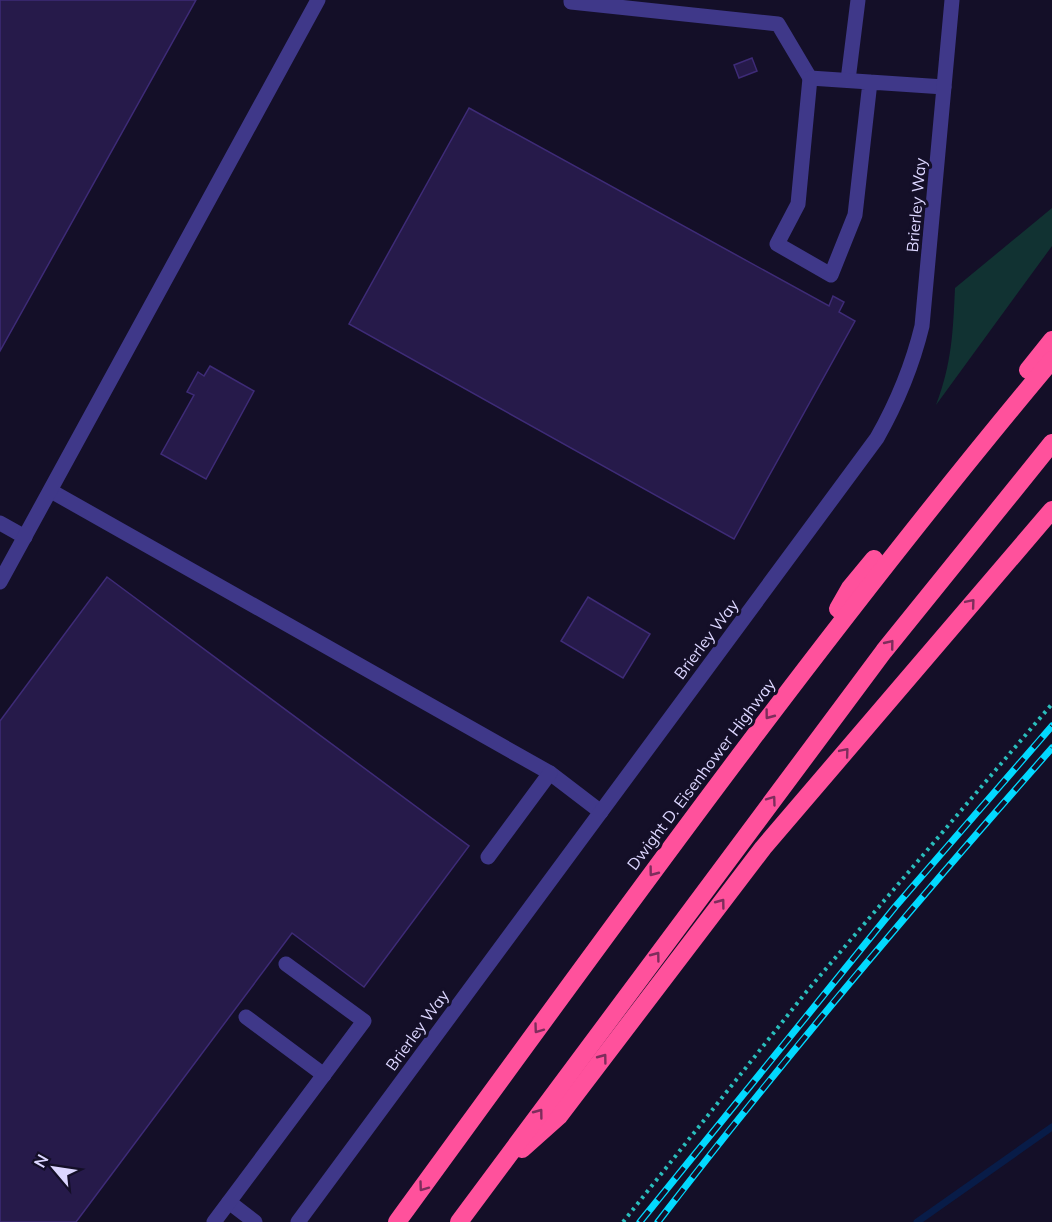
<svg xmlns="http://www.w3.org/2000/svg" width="1052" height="1222" font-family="Mulish,sans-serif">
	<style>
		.green { fill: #113232 }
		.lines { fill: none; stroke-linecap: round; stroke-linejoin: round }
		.stream { stroke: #081c48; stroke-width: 7 }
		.building { fill: #261a4a; stroke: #3e2b77; stroke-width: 1.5 }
		.path { stroke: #2abebd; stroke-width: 4; stroke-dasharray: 3 4.5; stroke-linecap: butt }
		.minor { stroke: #3f3889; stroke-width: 15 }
		.highway { stroke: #ff519c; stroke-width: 18 }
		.rail-casing { stroke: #02d9ff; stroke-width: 7 }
		.rail { stroke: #140f28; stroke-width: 4.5; stroke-dasharray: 14; stroke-linecap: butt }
		.oneway { stroke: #7e2d5c }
		.labels { text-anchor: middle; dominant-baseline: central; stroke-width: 6; stroke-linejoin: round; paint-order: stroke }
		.street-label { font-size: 16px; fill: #dcd6ff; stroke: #140f28 }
	</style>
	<rect width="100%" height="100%" fill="#140f28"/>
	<!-- green -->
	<path class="green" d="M1052,208V246L936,405C952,363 953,331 955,288Z"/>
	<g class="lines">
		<!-- stream -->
		<path class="stream" d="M917,1222L1052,1127"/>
	</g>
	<!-- building -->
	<g class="building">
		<path d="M0,0H196L0,351Z"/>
		<path d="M752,58L757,71L739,78L734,65Z"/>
		<path d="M469,108L829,306L833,296L844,302L839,312L855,321L734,539L349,324Z"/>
		<path d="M210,366L254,391L206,479L161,454L194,395L187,392L198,372L204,376Z"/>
		<path d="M107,577L469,846L364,987L292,933L76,1222H0V721Z"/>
		<path d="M588,597L650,634L623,678L561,641Z"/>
	</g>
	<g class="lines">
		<!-- path -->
		<path class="path" d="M623,1222L807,991L1052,704"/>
		<!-- minor -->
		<g class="minor">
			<path d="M571,0V2L778,24L810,78"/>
			<path d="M848,80L858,0"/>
			<path d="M870,82L855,215L831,275L777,244L798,204L810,78L944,87"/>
			<path d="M51,491L550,773L601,812"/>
			<path d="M0,523L25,537"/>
			<path d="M0,582L318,0"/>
			<path d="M488,857L550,773"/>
			<path d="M246,1017L324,1075"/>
			<path d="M229,1202L255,1222"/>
			<path d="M214,1222L364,1021L286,964"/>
			<path d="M298,1222L877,438C898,401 912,367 922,326L952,0"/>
		</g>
		<!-- highway -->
		<g class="highway">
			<path d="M1028,370L1052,340"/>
			<path d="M838,609L850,588L874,559"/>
			<path d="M522,1149L559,1116L763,848L1052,510"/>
			<path d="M397,1222C610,930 820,637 1052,360"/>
			<path d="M459,1222L884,651L1052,443"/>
		</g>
		<!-- rail casing -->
		<g class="rail-casing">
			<g id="rail">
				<path d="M640,1222L895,907L1052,726"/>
				<path d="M658,1222C783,1059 916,902 1052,748"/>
			</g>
		</g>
		<!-- rail -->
		<use href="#rail" class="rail"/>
	</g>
	<!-- one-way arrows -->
	<defs><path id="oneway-chevron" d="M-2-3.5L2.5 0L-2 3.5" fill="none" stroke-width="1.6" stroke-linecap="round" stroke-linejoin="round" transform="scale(1.5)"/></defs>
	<g class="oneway">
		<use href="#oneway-chevron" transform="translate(971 603) rotate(-50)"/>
		<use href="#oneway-chevron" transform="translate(890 644) rotate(-51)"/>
		<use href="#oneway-chevron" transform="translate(769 715) rotate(127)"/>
		<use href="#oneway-chevron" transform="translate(845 752) rotate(-50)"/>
		<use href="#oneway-chevron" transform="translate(772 800) rotate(-54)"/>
		<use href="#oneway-chevron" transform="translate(653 872) rotate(127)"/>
		<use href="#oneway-chevron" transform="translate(721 903) rotate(-53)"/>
		<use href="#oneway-chevron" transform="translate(656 956) rotate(-53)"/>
		<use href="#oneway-chevron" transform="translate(538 1029) rotate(126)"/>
		<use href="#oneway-chevron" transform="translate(603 1058) rotate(-53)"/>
		<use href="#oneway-chevron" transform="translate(539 1113) rotate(-53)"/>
		<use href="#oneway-chevron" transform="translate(423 1187) rotate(126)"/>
	</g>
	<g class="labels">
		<!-- street labels -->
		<g class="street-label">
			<text transform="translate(916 205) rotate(-85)">Brierley Way</text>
			<text transform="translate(706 639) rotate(-53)">Brierley Way</text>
			<text transform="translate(701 774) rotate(-53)">Dwight D. Eisenhower Highway</text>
			<text transform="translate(417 1030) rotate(-54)">Brierley Way</text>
		</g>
	</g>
	<!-- north arrow -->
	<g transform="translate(54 1168) rotate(299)" stroke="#140f28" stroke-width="4.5" paint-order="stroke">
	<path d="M0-4.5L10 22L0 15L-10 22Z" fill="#dcd6ff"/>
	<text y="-9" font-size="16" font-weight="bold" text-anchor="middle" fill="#dcd6ff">N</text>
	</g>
</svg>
